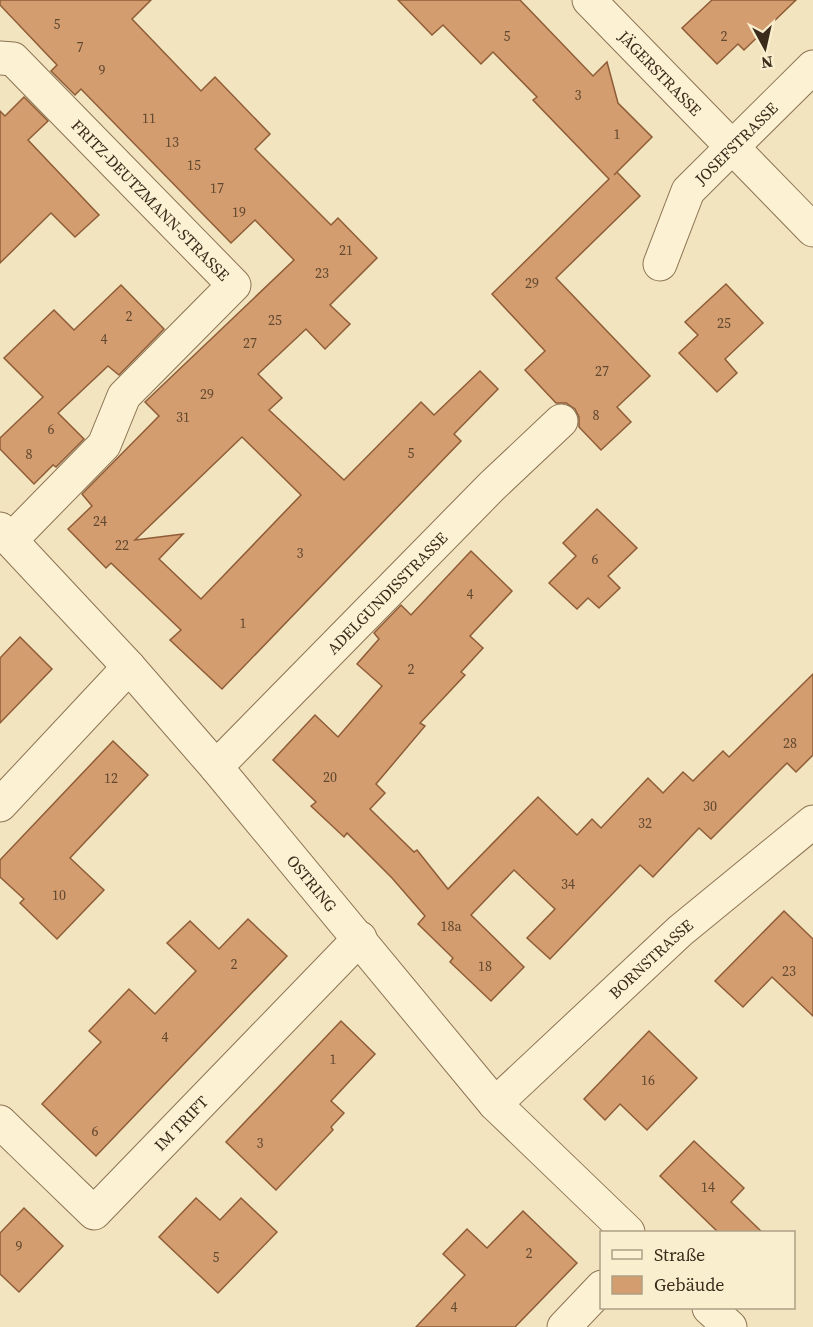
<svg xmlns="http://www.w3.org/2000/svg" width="813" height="1327" font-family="'Source Serif 4',serif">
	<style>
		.building { fill: #d49d6f; stroke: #8e5d38; stroke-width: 1.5; fill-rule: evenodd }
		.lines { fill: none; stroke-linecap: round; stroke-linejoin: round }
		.minor-casing { stroke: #8c7455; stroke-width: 35 }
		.minor { stroke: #fcf1d2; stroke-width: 33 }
		.labels { text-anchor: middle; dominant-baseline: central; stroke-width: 4.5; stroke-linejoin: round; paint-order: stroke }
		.number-label { font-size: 14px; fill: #604830 }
		.street-label { font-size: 16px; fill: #3a2b1b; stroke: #f9eece }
	</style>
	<rect width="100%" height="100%" fill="#f2e4be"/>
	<!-- building -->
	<g class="building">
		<path d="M0,0H151L132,19L201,91L215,77L270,134L255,149L331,225L338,218L377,258L330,305L350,324L325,349L306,329L258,374L282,398L269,410L344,480L421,402L434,415L480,371L498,389L454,434L461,441L222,689L170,640L181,630L111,563L106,568L68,529L92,506L82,494L159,416L145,402L294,260L255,220L231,243L81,89L75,95L51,71L57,65L0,5ZM242,437L301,495L201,599L159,559L183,534L135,540Z"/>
		<path d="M398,0H520L593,76L607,62L618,103L652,137L614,175L617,172L640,196L556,278L650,376L617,407L631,422L601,450L579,427V417L575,409L566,403H556L525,370L545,351L492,294L609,179L533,100L537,97L493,52L481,64L443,25L432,35Z"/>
		<path d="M712,0H796L744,50L738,44L717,64L682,28Z"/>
		<path d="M24,97L48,121L28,140L99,215L75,237L51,213L0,263V111L5,116Z"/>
		<path d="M726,284L763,323L725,359L737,373L717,392L679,353L698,335L685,322Z"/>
		<path d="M121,285L164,329L119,375L108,366L58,413L84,439L56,467L53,465L34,484L0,449V438L43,397L4,358L54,310L74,330Z"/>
		<path d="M597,509L637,548L608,576L620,588L599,608L588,598L577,609L549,583L576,556L563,543Z"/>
		<path d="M471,551L512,591L470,636L483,648L461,672L465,675L420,723L425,726L376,784L385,793L370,809L414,852L417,850L448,889L538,797L577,835L592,819L601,828L648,778L663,793L683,772L693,781L723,751L729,757L813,674V755L796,772L787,763L711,839L699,828L653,877L640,865L550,959L527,938L555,909L514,870L471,915L524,967L491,1001L450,962L453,958L418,924L425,916L392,878L347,833L344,837L311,806L316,802L273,760L315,715L338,737L382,686L357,664L379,639L374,633L401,605L411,615Z"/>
		<path d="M20,637L52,669L0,723V658Z"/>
		<path d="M113,741L148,775L70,858L104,890L57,939L20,903L24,899L0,877V860Z"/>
		<path d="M784,911L813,939V1016L772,977L743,1007L715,981Z"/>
		<path d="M248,919L287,956L96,1156L42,1104L101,1042L89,1031L129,989L155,1014L196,971L167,943L190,921L219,949Z"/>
		<path d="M341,1021L375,1054L331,1101L344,1113L331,1127L333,1130L276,1190L226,1142Z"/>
		<path d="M649,1031L697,1078L647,1130L620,1104L605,1120L584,1099Z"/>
		<path d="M694,1141L744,1188L731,1202L763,1233H719L660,1176Z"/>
		<path d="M196,1198L220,1220L241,1198L277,1232L218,1293L159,1237Z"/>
		<path d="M24,1208L63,1246L19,1292L0,1274V1233Z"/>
		<path d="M523,1211L577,1263L515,1327H416L465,1275L443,1254L467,1229L487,1248Z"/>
	</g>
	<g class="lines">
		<!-- minor casing -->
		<g class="minor-casing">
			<g id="minor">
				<path id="s1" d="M589,0L813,230"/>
				<path id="s2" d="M0,58L13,59L234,285L124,396L104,445L11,540"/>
				<path id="s3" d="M660,264L688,191L813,67"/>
				<path id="s4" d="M0,529L129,667L216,767L495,1104L628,1232"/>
				<path id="s5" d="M216,767L492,486L561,421"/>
				<path d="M0,805L129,667"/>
				<path id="s6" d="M495,1104L680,931L813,822"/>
				<path id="s7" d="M0,1122L94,1213L360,938"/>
				<path d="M709,1308L730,1327"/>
				<path d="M564,1327L602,1287"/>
			</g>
		</g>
		<!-- minor -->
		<use href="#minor" class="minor"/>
	</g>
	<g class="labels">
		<!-- number labels -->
		<g class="number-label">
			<text x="57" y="24">5</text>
			<text x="507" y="36">5</text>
			<text x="724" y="36">2</text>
			<text x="80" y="47">7</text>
			<text x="102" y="70">9</text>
			<text x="578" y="95">3</text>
			<text x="149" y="118">11</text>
			<text x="617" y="134">1</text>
			<text x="172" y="142">13</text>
			<text x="194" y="165">15</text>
			<text x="217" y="188">17</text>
			<text x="239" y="212">19</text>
			<text x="346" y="250">21</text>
			<text x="322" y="273">23</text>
			<text x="532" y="283">29</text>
			<text x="129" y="316">2</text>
			<text x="275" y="320">25</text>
			<text x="724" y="323">25</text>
			<text x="104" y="339">4</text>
			<text x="250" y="343">27</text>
			<text x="602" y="371">27</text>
			<text x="207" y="394">29</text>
			<text x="596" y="415">8</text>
			<text x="183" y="417">31</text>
			<text x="51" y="429">6</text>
			<text x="411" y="453">5</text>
			<text x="29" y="454">8</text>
			<text x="100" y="521">24</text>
			<text x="122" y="545">22</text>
			<text x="300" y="553">3</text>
			<text x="595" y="559">6</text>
			<text x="470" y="594">4</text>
			<text x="243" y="623">1</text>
			<text x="411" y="669">2</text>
			<text x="790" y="743">28</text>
			<text x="330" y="777">20</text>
			<text x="111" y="778">12</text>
			<text x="710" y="806">30</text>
			<text x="645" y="823">32</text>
			<text x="568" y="884">34</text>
			<text x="59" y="895">10</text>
			<text x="451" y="926">18a</text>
			<text x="234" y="964">2</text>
			<text x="485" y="966">18</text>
			<text x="789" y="971">23</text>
			<text x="165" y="1037">4</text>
			<text x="333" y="1059">1</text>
			<text x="648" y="1080">16</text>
			<text x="95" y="1131">6</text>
			<text x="260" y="1143">3</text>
			<text x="708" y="1187">14</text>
			<text x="19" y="1246">9</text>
			<text x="529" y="1253">2</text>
			<text x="216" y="1257">5</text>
			<text x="454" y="1307">4</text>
		</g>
		<!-- street labels -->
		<g class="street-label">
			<text stroke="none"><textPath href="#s1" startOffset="102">JÄGERSTRASSE</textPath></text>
			<text stroke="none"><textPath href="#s3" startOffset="146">JOSEFSTRASSE</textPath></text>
			<text stroke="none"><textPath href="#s2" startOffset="210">FRITZ-DEUTZMANN-STRASSE</textPath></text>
			<text stroke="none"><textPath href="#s5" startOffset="244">ADELGUNDISSTRASSE</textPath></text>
			<text stroke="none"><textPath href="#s4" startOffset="472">OSTRING</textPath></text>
			<text stroke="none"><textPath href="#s6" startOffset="213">BORNSTRASSE</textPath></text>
			<text stroke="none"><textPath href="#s7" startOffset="256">IM TRIFT</textPath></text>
		</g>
	</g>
	<!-- legend -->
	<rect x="600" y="1231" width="195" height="78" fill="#f9eece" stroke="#ada086" stroke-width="1.5"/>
	<rect x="612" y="1250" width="30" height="9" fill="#fcf1d2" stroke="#ada086" stroke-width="1.5"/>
	<text x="654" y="1261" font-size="18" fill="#3a2b1b">Straße</text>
	<rect x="612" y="1276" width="30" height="18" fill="#d49d6f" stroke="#ada086" stroke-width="1.5"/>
	<text x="654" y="1291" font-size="18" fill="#3a2b1b">Gebäude</text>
	<!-- north arrow -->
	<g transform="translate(765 48) rotate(172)" stroke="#f9eece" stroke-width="4.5" paint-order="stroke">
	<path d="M0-4.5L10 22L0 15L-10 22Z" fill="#3a2b1b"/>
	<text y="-9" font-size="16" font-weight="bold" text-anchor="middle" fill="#3a2b1b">N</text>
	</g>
</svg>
